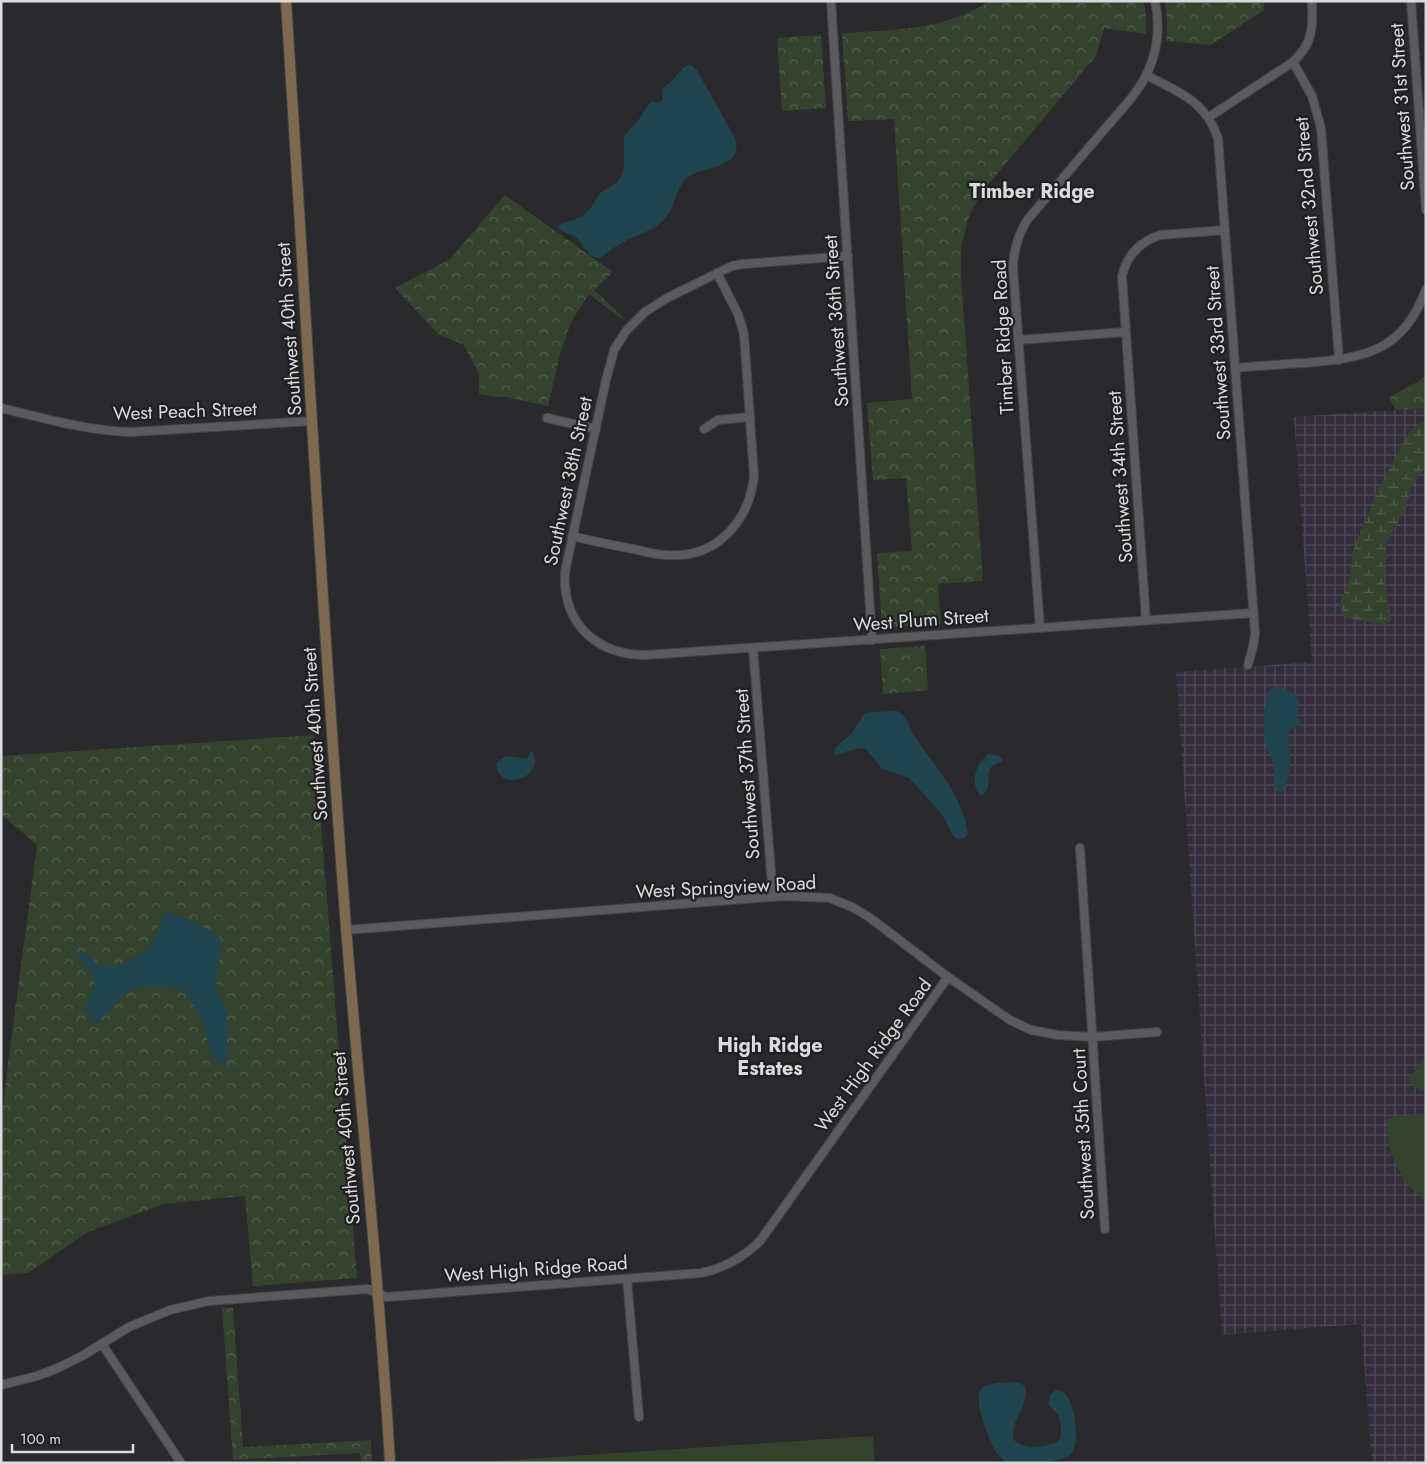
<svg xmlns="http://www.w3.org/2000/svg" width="1427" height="1464" font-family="Jost,sans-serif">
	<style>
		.industrial { fill: url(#industrial-grid) }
		.grass { fill: #34432e }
		.wetland { fill: url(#wetland-marsh) }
		.park { fill: url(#park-crowns) }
		.water { fill: #21454f }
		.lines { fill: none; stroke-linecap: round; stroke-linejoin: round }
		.minor-casing { stroke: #464648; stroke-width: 10 }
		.secondary-casing { stroke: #464648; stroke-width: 12 }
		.minor { stroke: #5b5a5e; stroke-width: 8 }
		.secondary { stroke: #7c694f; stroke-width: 10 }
		.labels { text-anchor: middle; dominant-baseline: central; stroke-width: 4.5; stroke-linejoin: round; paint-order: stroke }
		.street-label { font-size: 19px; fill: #dbdbdd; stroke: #201f22 }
		.neighbourhood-label { font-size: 20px; font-weight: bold; fill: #dbdbdd; stroke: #201f22 }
	</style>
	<defs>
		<pattern id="industrial-grid" width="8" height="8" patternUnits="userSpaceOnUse" patternTransform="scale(1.25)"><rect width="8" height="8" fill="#362d3c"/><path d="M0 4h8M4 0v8" fill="none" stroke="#524b58"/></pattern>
		<pattern id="wetland-marsh" width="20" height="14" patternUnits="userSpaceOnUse" patternTransform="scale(1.25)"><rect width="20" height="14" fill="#34432e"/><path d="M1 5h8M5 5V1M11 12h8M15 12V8" fill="none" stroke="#515e4c"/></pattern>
		<pattern id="park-crowns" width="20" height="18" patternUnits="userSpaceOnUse" patternTransform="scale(1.25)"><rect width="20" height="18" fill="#34432e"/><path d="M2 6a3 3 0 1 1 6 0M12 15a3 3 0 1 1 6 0" fill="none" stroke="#515e4c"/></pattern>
	</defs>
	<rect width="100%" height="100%" fill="#2a292c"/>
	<!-- industrial -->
	<path class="industrial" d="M1426,408V1463H1372L1361,1324L1222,1335L1176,672L1312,662L1294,417Z"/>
	<!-- grass -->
	<g class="grass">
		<path d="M1424,1059L1426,1061V1087L1422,1092L1407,1080Z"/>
		<path d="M1426,1113V1201C1400,1182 1385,1151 1387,1119L1390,1118Z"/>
		<path d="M873,1436L875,1463H465Z"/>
	</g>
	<!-- wetland -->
	<path class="wetland" d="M1426,421V466L1414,482L1402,515L1388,540L1386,550L1384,580L1391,617L1390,621L1387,623L1381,624L1347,618C1343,615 1339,610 1340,604C1341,597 1347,590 1349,582C1352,570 1351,558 1354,546L1381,484L1409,432L1417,425Z"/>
	<!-- park -->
	<g class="park">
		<path d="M990,1H1143L1146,12V34L1104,28L1096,56L982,192L968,219L961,248V276L983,581L938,584L941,624L882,628L877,553L912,551L906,478L873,480L867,403L912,399L894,119L848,121L842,33C895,30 944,30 990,1Z"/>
		<path d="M1165,1H1264V10L1211,45L1166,41L1167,21Z"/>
		<path d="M821,35L826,108L782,111L777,38Z"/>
		<path d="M505,195L613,272L594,290L624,318L623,320L589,294L571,322L560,354L548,406L506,397H496L479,394V374L464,345L438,334L395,288L449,260Z"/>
		<path d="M1426,375V408L1395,410L1389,397L1419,381Z"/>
		<path d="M925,646L928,690L883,694L880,649Z"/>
		<path d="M314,735L357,1278L253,1286L245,1196L164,1204L88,1232L28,1273L1,1275V1125L8,1063L37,845L1,814V756Z"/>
		<path d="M222,1308H233L243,1447L371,1440L372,1463H361L360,1453L233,1460Z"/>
	</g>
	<!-- water -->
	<g class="water">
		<path d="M691,65L697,70L735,138C745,170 702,165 686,178C679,184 674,206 667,216C656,231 637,234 622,243C614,247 607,253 600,258C587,258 587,248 579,240C573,234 564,234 558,228V225L582,217L590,209L600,193L618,182L624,168V136L640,118L650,102H660L663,100L662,88L670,83L684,67Z"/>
		<path d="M1276,686C1283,688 1297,693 1299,701C1300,706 1297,711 1296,717L1301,721L1300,725L1292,728L1288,733C1288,753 1294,773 1283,791L1279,792L1276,790L1274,785L1273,763L1265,744L1263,717L1268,692Z"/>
		<path d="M897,711C906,714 908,724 912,732C924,753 941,770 952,790C959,804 966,818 968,834L965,837L959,839L955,837L951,832L944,817L913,782L909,778L882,769L866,749C854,747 847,752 836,755L834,753L836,747L852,733L864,714L869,712Z"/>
		<path d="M532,751C547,777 498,795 496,763C507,753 514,757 527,759L530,753Z"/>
		<path d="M989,754L997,755L1002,758L1003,761C999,763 994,764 991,767C985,774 993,786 983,795H980C969,783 976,762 989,754Z"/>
		<path d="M165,912C178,913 213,931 222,940L215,982L221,999L227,1012V1061L225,1064H221C208,1055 209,1041 204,1027C202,1019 197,1013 194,1006C186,989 180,987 161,987C150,986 140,987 131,991C115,999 109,1015 96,1022L92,1021C77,1003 99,995 93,977C90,968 82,962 76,956V952C88,951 93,962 103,966C117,971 147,952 154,941C159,931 158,920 165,912Z"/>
		<path d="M1015,1382L1019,1383L1025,1386C1031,1406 1008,1421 1014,1440C1024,1450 1050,1448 1060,1439L1061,1429L1059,1416L1049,1405L1050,1395L1056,1390C1059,1391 1061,1390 1063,1392C1075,1400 1081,1443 1071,1454C1060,1464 1023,1463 1007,1463C1003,1460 999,1456 996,1452C990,1442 972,1398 981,1389C988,1382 1005,1383 1015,1382Z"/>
	</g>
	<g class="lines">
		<!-- minor casing -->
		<g class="minor-casing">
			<g id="minor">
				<path d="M831,1L872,640"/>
				<path d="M1312,1C1313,28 1313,43 1293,62L1312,96L1321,128L1339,360"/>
				<path d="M1411,1L1426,210"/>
				<path d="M1146,75C1178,92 1205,100 1218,138L1255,633L1253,647L1248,665"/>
				<path d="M1209,117L1293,62"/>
				<path d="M848,256L743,264L732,266L667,298L645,312L626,331L614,350L606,380L565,572C562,623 596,655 646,655L1253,613"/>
				<path d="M1018,340L1125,332"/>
				<path d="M1235,368C1258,366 1281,364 1305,363C1364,358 1404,352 1426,289"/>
				<path d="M1,408C44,418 87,431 131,432L313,421"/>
				<path d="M547,418L596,429"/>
				<path d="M704,429L718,420L750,417"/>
				<path d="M572,536C592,541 612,545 633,549C644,551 655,555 667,555C716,559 749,522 754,476L744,334L738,314L717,273"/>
				<path d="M1146,620L1122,276C1127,255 1139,242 1160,235L1225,230"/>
				<path d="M1040,628L1013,267C1014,248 1018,234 1028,219C1053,190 1078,160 1103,131C1119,112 1139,93 1149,69C1158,48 1160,24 1155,1"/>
				<path d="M753,648L773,897"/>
				<path d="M1080,848L1105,1229"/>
				<path d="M346,930L784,896L830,898L852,907L869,917L948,977L1010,1020L1031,1030L1058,1035L1093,1037L1157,1032"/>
				<path d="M627,1279L639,1417"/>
				<path d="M102,1344L181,1463"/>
				<path d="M1,1385L37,1376L58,1368L82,1356L129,1327L170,1310L209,1301L368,1289L386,1297L701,1273C725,1268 743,1258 760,1241L948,977"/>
			</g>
		</g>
		<!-- secondary casing -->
		<g class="secondary-casing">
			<path id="secondary" d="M286,1C306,310 322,619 346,927C360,1106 380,1284 390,1463"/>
		</g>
		<!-- minor -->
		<use href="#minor" class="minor"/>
		<!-- secondary -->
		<use href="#secondary" class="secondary"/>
	</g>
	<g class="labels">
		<!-- street labels -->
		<g class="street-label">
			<text transform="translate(1402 107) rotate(-94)">Southwest 31st Street</text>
			<text transform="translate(1309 206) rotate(-95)">Southwest 32nd Street</text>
			<text transform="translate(836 321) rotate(-94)">Southwest 36th Street</text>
			<text transform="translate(289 329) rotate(-94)">Southwest 40th Street</text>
			<text transform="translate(1003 337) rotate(-93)">Timber Ridge Road</text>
			<text transform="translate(1218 353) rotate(-94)">Southwest 33rd Street</text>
			<text transform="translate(185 411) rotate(-2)">West Peach Street</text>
			<text transform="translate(1120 477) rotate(-94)">Southwest 34th Street</text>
			<text transform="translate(568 481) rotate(-78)">Southwest 38th Street</text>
			<text transform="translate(921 620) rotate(-4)">West Plum Street</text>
			<text transform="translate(315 734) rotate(-94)">Southwest 40th Street</text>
			<text transform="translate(747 774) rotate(-94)">Southwest 37th Street</text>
			<text transform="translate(726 887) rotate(-3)">West Springview Road</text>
			<text transform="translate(873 1055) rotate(-54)">West High Ridge Road</text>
			<text transform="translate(1083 1134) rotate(-93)">Southwest 35th Court</text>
			<text transform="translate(346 1138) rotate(-95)">Southwest 40th Street</text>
			<text transform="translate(536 1269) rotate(-4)">West High Ridge Road</text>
		</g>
		<!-- neighbourhood labels -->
		<g class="neighbourhood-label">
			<text x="1032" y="191">Timber Ridge</text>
			<text x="770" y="1045">High Ridge<tspan x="770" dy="23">Estates</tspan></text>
		</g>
	</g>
	<!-- border -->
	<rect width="1427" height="1464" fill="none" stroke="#dbdbdd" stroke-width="5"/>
	<!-- scale -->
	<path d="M12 1444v8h121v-8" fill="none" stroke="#dbdbdd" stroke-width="2.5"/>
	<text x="20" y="1444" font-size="15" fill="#dbdbdd" stroke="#201f22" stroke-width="4" paint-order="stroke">100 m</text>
</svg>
